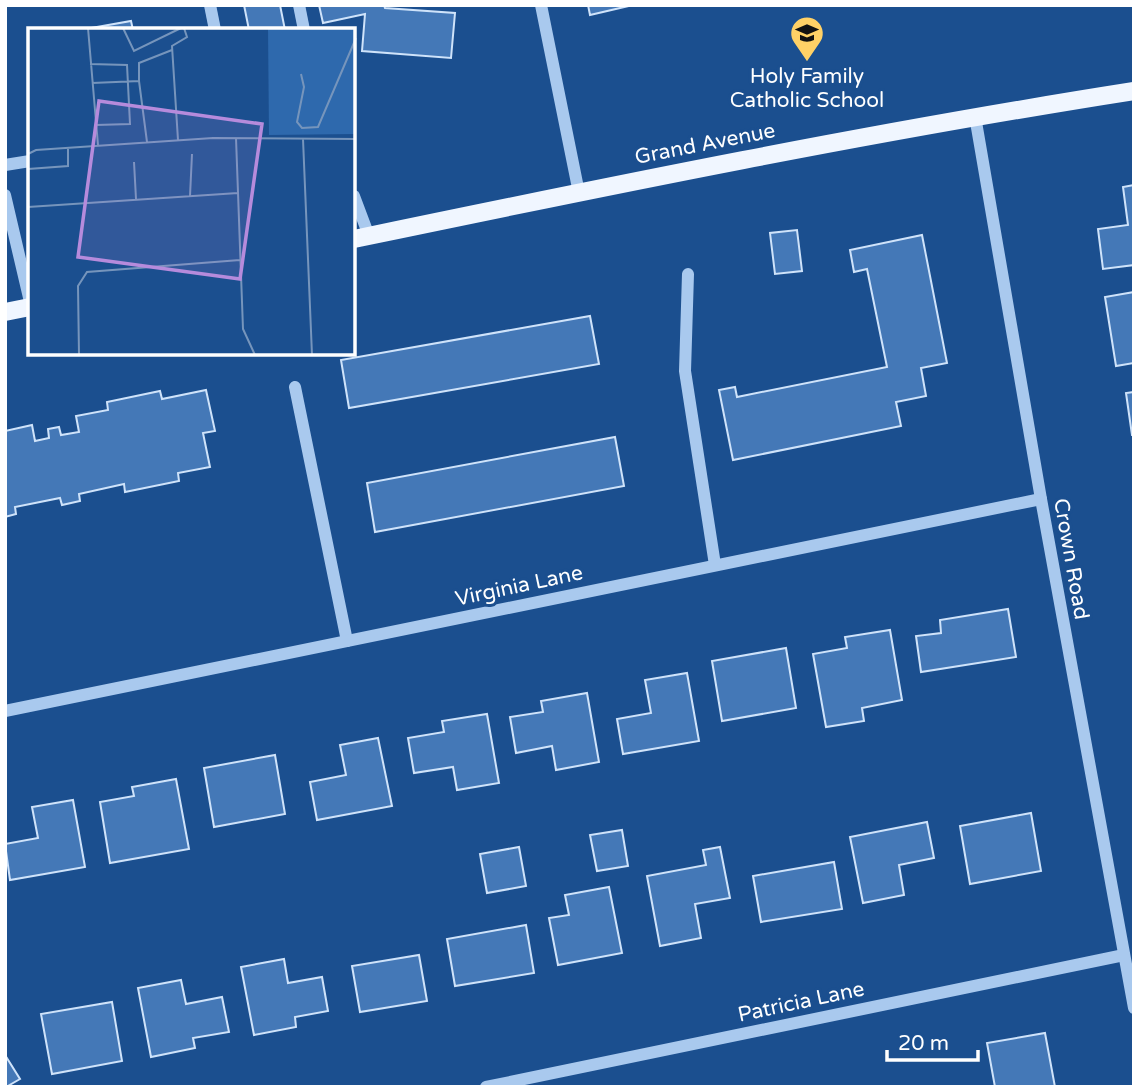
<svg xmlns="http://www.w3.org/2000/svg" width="1139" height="1092" font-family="'Varela Round',sans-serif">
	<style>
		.building { fill: #4478b7; stroke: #cfe3fa; stroke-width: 2 }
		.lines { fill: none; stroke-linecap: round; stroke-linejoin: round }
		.minor { stroke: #a9c9ee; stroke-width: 12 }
		.major { stroke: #f0f6ff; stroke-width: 18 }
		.labels { text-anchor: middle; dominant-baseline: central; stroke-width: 6; stroke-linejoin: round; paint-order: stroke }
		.poi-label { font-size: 21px; fill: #fff; stroke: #1b4f8f }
		.street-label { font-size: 21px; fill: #fff; stroke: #1b4f8f }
		.inset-road { fill: none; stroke: #7695bc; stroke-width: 2 }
		.view { fill: #b68bdc; fill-opacity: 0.15; stroke: #b68bdc; stroke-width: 3.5 }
		.inset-edge { fill: none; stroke: #fff; stroke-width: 3.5 }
	</style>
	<rect width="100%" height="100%" fill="#1b4f8f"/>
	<!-- building -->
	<g class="building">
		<path d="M244,5H280L285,30H249Z"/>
		<path d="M319,5H384L385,8L455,13L451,58L362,51L365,14L323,23Z"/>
		<path d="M588,5H633L590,15Z"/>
		<path d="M131,21L133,30H80Z"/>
		<path d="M1134,185V265L1103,269L1098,229L1128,225L1123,187Z"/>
		<path d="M797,230L802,271L775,274L770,233Z"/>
		<path d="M922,235L947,363L921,368L926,396L896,402L901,426L733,460L719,390L735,387L737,397L887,367L867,269L854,272L850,250Z"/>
		<path d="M1134,292V363L1116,366L1105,297Z"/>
		<path d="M590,316L599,364L349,408L341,360Z"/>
		<path d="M206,390L215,431L203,433L210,467L178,473L179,481L125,492L124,484L79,494L80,501L62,505L60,498L15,507L16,514L5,517V431L32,425L35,441L49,438L48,429L59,427L61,435L79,432L76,416L108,410L107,402L160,391L162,399Z"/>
		<path d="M1134,392V435H1132L1126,393Z"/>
		<path d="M615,437L624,486L375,532L367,483Z"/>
		<path d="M1008,609L1016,657L921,672L916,636L941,633L940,620Z"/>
		<path d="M890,630L902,700L862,708L864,721L826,727L813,654L847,648L845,637Z"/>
		<path d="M786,648L796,708L722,721L712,661Z"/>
		<path d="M687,673L699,741L623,754L617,719L651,713L645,680Z"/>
		<path d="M587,693L599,762L556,770L552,746L516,753L510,717L543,712L541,701Z"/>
		<path d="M487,714L499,783L457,790L453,767L414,773L408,738L444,732L442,721Z"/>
		<path d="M378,738L392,806L317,820L310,782L346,775L340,745Z"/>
		<path d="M275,755L285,814L214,827L204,768Z"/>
		<path d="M176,779L189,849L110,863L100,802L134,796L132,787Z"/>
		<path d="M73,800L85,867L10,880L5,844L38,838L32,807Z"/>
		<path d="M1031,813L1041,871L970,884L960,826Z"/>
		<path d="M927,822L934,858L899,865L904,895L863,903L850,837Z"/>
		<path d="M622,830L628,866L597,871L590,835Z"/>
		<path d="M519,847L526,886L487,893L480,854Z"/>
		<path d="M720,847L730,898L695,904L701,938L660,946L647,876L706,865L703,850Z"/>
		<path d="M834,862L842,909L761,922L753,876Z"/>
		<path d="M609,887L622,953L558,965L549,918L569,915L565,895Z"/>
		<path d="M526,925L534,973L455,986L447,939Z"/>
		<path d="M419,955L427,1001L360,1012L352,966Z"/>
		<path d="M284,959L288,983L322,977L328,1011L295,1017L296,1027L254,1035L241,967Z"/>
		<path d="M181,980L186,1004L222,997L229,1032L193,1038L195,1048L151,1057L138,988Z"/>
		<path d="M112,1002L122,1061L52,1074L41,1014Z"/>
		<path d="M1045,1033L1055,1087H995L987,1043Z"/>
		<path d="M5,1055L20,1079L6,1087H5Z"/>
	</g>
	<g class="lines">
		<!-- minor -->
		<g class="minor">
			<path d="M210,5L215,30"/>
			<path d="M299,5L304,30"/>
			<path d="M541,5L579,193"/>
			<path d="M975,116L1041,499L1134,1008"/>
			<path d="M5,165L30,161"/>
			<path d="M5,195L30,302"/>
			<path d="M354,196L369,236"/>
			<path d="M688,274L685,371L715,565"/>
			<path d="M295,387L347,641"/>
			<path d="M5,711L1041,499"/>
			<path d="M486,1087L1124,955"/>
		</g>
		<!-- major -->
		<g class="major">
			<path d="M354,239C613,185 872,132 1134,91"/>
			<path d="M5,312L30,307"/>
		</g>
	</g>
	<!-- icons -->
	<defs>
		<g id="school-pin" transform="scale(1.75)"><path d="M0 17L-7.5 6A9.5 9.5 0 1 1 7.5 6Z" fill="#ffd166" stroke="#1b4f8f"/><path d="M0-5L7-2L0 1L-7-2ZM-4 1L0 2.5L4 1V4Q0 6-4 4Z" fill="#111"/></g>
	</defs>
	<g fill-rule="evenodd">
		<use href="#school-pin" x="807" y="33"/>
	</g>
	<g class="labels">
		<!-- poi labels -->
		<g class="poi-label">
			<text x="807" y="76">Holy Family<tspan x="807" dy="24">Catholic School</tspan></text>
		</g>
		<!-- street labels -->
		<g class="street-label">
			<text transform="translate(705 144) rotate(-11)">Grand Avenue</text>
			<text transform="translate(1071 559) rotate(80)">Crown Road</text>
			<text transform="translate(519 586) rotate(-12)">Virginia Lane</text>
			<text transform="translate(801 1002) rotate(-12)">Patricia Lane</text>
		</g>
	</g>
	<!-- overview -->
	<g transform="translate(28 28)">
		<rect width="327" height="327" fill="#1b4f8f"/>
		<path d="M240,0H327V106L241,107Z" fill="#2e69ad"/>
		<path class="inset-road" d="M60,0L70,117M95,0L106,23L153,0M62,36L99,37L102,96L68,97M273,46L276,59L269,94L274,100L290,99L328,10M111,53L119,114M64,55L111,53V35L144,22M208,110L215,301L227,327M275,111L284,327M150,112L144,18L159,9L156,0M0,126L8,122L185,110L328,111M106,134L108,171M0,141L40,138V120M162,168L164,126M0,179L210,165M51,327L50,258L59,244L212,232"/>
		<path class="view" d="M71,73L234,96L212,251L50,229Z"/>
		<rect width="327" height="327" class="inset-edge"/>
	</g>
	<!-- border -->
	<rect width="1139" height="1092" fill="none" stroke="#ffffff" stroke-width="14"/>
	<!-- scale -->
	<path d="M887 1050v10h91v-10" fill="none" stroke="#ffffff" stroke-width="3.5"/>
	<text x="898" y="1050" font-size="21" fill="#ffffff" stroke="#1b4f8f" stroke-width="5" paint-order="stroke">20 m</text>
</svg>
